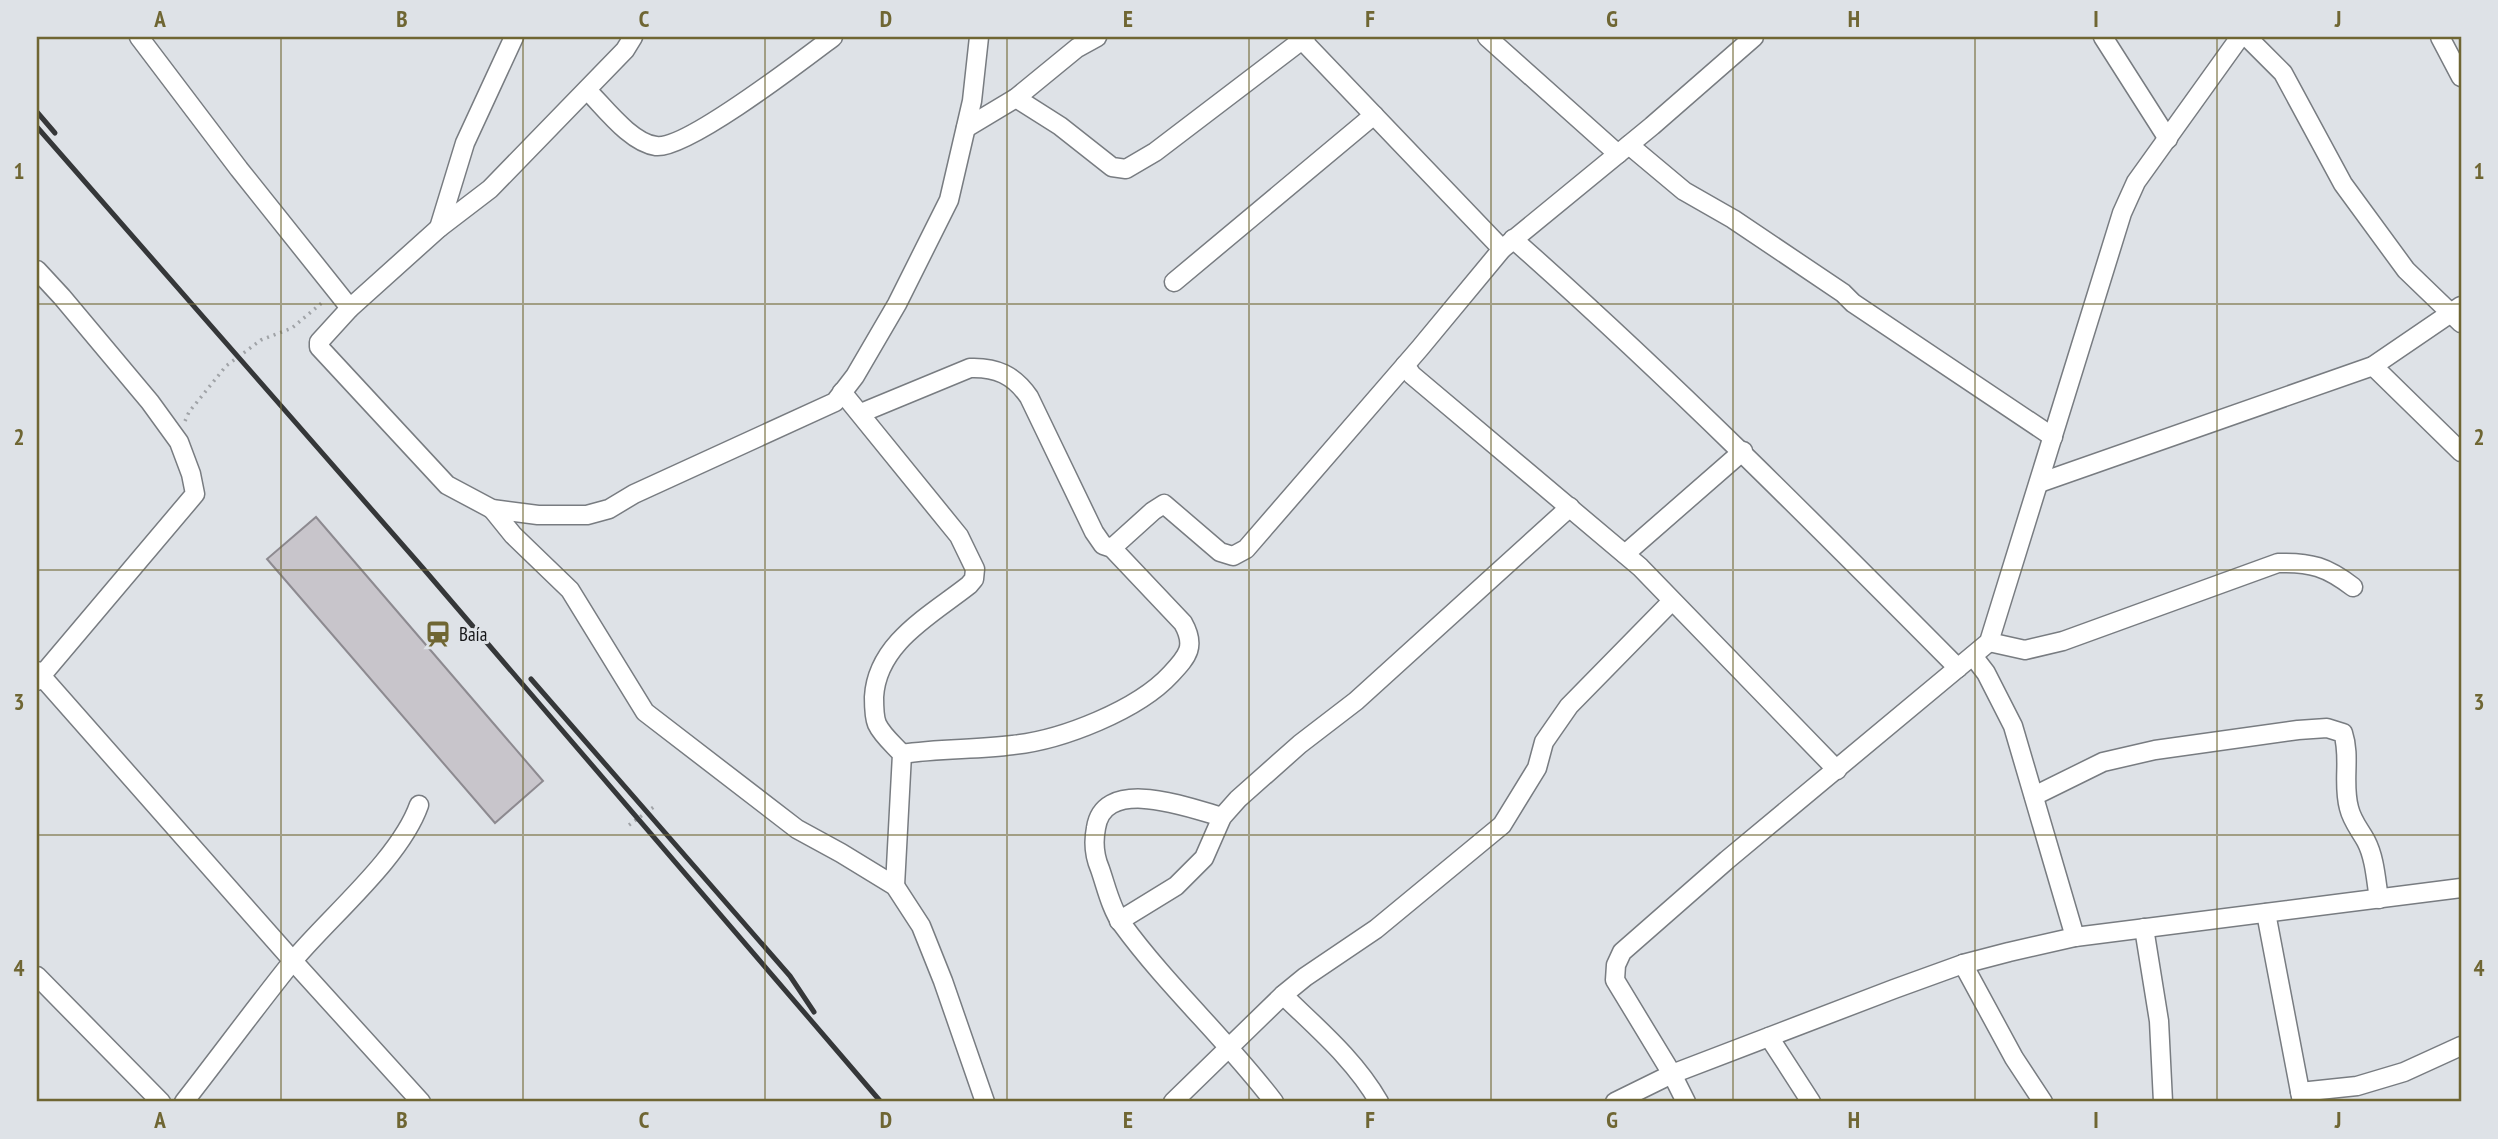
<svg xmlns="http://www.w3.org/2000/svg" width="2498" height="1139" font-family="'PT Sans Narrow',sans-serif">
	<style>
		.building { fill: #c8c5cb; stroke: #8d8a90; stroke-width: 2 }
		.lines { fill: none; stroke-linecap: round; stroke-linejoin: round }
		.minor-casing { stroke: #787c81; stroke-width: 21 }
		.path { stroke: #a0a3a7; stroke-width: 3.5; stroke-dasharray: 2 5; stroke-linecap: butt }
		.minor { stroke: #fff; stroke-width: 18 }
		.rail { stroke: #353739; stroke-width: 5 }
		.grid { fill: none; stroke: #6f6633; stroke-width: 2; stroke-opacity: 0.55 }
		.labels { text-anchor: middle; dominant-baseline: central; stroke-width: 6; stroke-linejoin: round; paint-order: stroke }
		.poi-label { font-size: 19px; fill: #161719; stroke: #dee2e7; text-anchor: start }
		.neatline { fill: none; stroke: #6f6633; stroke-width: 2.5 }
		.grid-label { font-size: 23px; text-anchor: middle; font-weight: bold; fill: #6f6633 }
	</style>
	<rect width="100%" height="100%" fill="#dee2e7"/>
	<!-- building -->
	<path class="building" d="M316,517L543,781L495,823L267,559Z"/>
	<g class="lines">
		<!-- minor casing -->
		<g class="minor-casing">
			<g id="minor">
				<path d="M139,37L239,169L350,308"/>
				<path d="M633,37L625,50L490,189L439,228L350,308L319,342V347L447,485L492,509L538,515H587L609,509L634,494L835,402L855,376L897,304L949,200L972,101L979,37"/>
				<path d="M1487,37L1618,154"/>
				<path d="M2103,37L2168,139"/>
				<path d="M2247,37L2283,73L2343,184L2406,270L2461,323"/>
				<path d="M2440,37L2461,77"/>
				<path d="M1302,40L1502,249"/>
				<path d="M587,90C605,108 631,143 656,146C686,150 805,58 833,37"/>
				<path d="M1016,98L1060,126L1112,167L1126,169L1155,152L1306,37"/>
				<path d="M966,128L1016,98L1077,48L1097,37"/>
				<path d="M1629,145L1684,191L1733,219L1843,293L1853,303L2053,437"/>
				<path d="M439,228L465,143L514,37"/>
				<path d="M1513,239C1668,376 1813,522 1958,668"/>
				<path d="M37,270L62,297L150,402L179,442L191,474L195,494L37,681"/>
				<path d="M1174,282L1374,115"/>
				<path d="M1405,365L1412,375L1640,567L1837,770"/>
				<path d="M2373,366L2461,452"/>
				<path d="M842,392L959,536L975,569L974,579L969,585C931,615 877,643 874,697C874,705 874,717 877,724C882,735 894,745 902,754L895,886"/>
				<path d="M861,413L970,368C996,367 1014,375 1029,397L1094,532L1103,545L1112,548L1183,623C1196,646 1188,656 1171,674C1138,710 1062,740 1013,745C976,750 939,748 902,754"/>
				<path d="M2039,483L2373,366L2461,306"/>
				<path d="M492,509L513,535L570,590L645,712L797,829L841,853L895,886L921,926L943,981L985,1102"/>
				<path d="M1112,548L1153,511L1164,504L1220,552L1233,556L1246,549L1420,348L1502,249L1652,126L1754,37"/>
				<path d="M1625,554L1743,451"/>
				<path d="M1989,642L2025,650L2063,641L2278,563C2311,562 2327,567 2353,587"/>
				<path d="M1973,656L1986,673L2013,726L2075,937"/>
				<path d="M37,671L293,961L421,1102"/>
				<path d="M2034,796L2103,762L2155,750L2298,730L2327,728L2343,733C2351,757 2342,783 2349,808C2352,821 2360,830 2366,841C2375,858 2376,881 2379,899"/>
				<path d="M1222,817C1190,808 1104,775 1096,828C1093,843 1094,855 1100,869C1106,886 1111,909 1122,924C1168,987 1227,1040 1274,1102"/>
				<path d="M2266,913L2302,1102"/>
				<path d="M1119,921L1176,886L1204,858L1222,817L1238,799L1300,744L1356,701L1570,507"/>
				<path d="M2144,928L2159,1021L2163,1102"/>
				<path d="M1963,964L2014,1058L2043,1102"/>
				<path d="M37,976L161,1102"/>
				<path d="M1283,995C1318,1029 1355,1060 1379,1102"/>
				<path d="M1769,1037L1811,1102"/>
				<path d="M2300,1092L2357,1086L2404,1072L2461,1046"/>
				<path d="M184,1102C220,1056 255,1008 292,962C329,917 400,859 419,805"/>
				<path d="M1173,1102L1283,995L1305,977L1376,929L1502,825L1537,768L1544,742L1569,706L1672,601"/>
				<path d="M1615,1102L1672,1074L1894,989L1963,964L2009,952L2075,937L2461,888"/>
				<path d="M1686,1102L1672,1074L1615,980L1616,965L1622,952L1727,860L1989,642L2122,213L2136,182L2240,37"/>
			</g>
		</g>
		<!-- path -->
		<g class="path">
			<path d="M185,421L189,412L226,366L261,340L292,328L324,301"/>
			<path d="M629,825L655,806"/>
		</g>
		<!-- minor -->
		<use href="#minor" class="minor"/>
		<!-- rail -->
		<g class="rail">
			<path d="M37,112L55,133"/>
			<path d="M37,127L422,567L881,1102"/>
			<path d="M531,679L790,976L814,1012"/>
		</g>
	</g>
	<!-- grid -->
	<path class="grid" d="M281,37V1102M523,37V1102M765,37V1102M1007,37V1102M1249,37V1102M1491,37V1102M1733,37V1102M1975,37V1102M2217,37V1102M37,304H2461M37,570H2461M37,835H2461"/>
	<!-- icons -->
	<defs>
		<g id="station-bare" transform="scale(2.1)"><path d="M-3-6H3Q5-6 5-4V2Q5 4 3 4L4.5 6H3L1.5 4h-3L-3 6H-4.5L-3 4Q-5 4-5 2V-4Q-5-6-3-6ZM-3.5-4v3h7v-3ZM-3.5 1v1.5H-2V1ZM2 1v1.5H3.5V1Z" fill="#6f6633" stroke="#dee2e7" stroke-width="2.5" paint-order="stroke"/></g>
	</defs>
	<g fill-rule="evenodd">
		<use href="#station-bare" x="438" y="634"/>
	</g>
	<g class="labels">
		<!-- poi labels -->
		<g class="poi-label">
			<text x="459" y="634">Baía</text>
		</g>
	</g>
	<!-- border -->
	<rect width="2498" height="1139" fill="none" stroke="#dee2e7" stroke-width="77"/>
	<rect x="38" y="38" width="2422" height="1062" class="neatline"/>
	<g class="grid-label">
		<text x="160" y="27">A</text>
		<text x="402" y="27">B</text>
		<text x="644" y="27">C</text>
		<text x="886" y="27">D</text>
		<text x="1128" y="27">E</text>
		<text x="1370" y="27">F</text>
		<text x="1612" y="27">G</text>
		<text x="1854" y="27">H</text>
		<text x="2096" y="27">I</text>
		<text x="2338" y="27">J</text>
		<text x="19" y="179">1</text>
		<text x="2479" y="179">1</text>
		<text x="19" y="445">2</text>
		<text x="2479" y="445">2</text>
		<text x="19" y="710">3</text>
		<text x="2479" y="710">3</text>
		<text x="19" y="976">4</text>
		<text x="2479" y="976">4</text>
		<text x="160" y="1128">A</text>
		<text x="402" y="1128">B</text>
		<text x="644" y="1128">C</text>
		<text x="886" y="1128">D</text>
		<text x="1128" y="1128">E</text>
		<text x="1370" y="1128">F</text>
		<text x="1612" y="1128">G</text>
		<text x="1854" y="1128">H</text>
		<text x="2096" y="1128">I</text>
		<text x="2338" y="1128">J</text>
	</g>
</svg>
